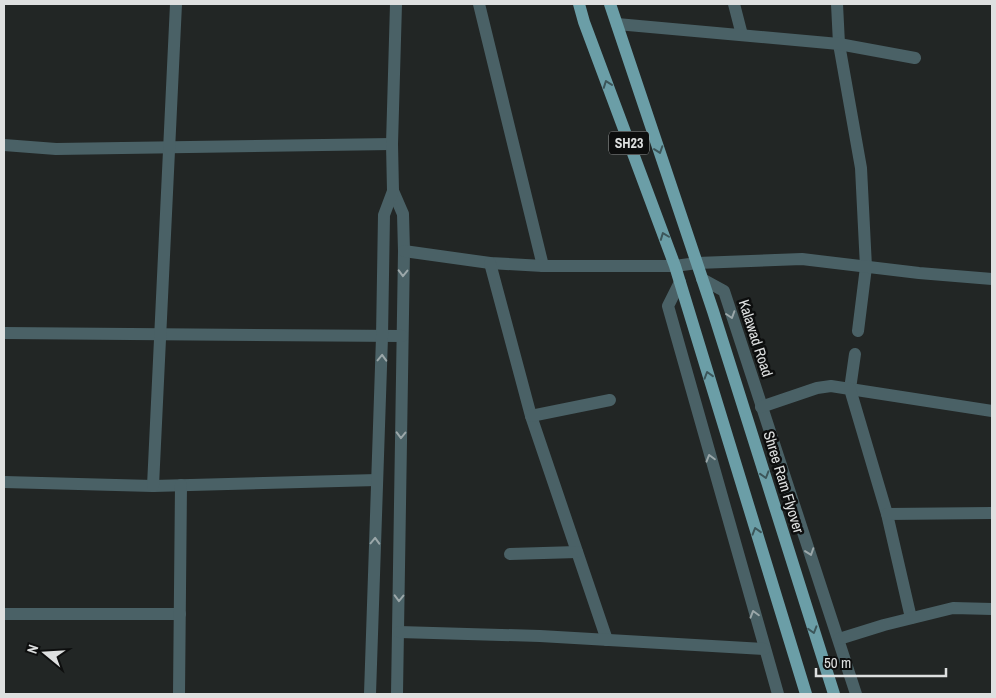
<svg xmlns="http://www.w3.org/2000/svg" width="996" height="698" font-family="'Archivo Narrow',sans-serif">
	<style>
		.lines { fill: none; stroke-linecap: round; stroke-linejoin: round }
		.minor { stroke: #4a6166; stroke-width: 12 }
		.major { stroke: #6b9ea7; stroke-width: 12 }
		.oneway { stroke: #3c565a }
		.oneway2 { stroke: #9ba7a9 }
		.labels { text-anchor: middle; dominant-baseline: central; stroke-width: 5; stroke-linejoin: round; paint-order: stroke }
		.shield { fill: #0d0e0e; stroke: #9fa1a1; stroke-width: 1 }
		.shield-label { font-size: 14px; font-weight: bold; fill: #dee0e0 }
		.street-label { font-size: 15px; fill: #dee0e0; stroke: #0d0e0e }
	</style>
	<rect width="100%" height="100%" fill="#222625"/>
	<g class="lines">
		<!-- minor -->
		<g class="minor">
			<path d="M479,4L543,266"/>
			<path d="M734,4L742,35"/>
			<path d="M837,4L839,44L861,168L866,267L858,331"/>
			<path d="M617,24L839,44L915,58"/>
			<path d="M4,145L56,149L392,144"/>
			<path d="M393,191L403,214L404,251L397,694"/>
			<path d="M404,251L490,263L543,266H675L697,263L802,259L919,273L992,279"/>
			<path d="M490,263L531,416L607,640"/>
			<path d="M702,279L724,291L856,694"/>
			<path d="M680,282L668,306L778,694"/>
			<path d="M4,333L402,336"/>
			<path d="M855,354L850,389L992,411"/>
			<path d="M761,407L817,388L831,386L850,389L887,514L911,618"/>
			<path d="M531,416L610,400"/>
			<path d="M4,482L153,486L377,480"/>
			<path d="M153,486L176,4"/>
			<path d="M887,514L992,513"/>
			<path d="M510,554L577,552"/>
			<path d="M4,614H180"/>
			<path d="M399,632L540,636L764,649"/>
			<path d="M839,639L884,625L953,608L992,609"/>
			<path d="M179,694L181,485"/>
			<path d="M370,694L382,337L384,215L393,191L392,144L396,4"/>
		</g>
		<!-- major -->
		<g class="major">
			<path d="M579,4L584,22L675,266L806,694"/>
			<path d="M610,4L713,311L834,694"/>
		</g>
	</g>
	<!-- one-way arrows -->
	<defs><path id="oneway-chevron" d="M-2-3.5L2.5 0L-2 3.5" fill="none" stroke-width="1.6" stroke-linecap="round" stroke-linejoin="round" transform="scale(1.25)"/></defs>
	<g class="oneway">
		<use href="#oneway-chevron" transform="translate(607 84) rotate(-110)"/>
		<use href="#oneway-chevron" transform="translate(659 150) rotate(71)"/>
		<use href="#oneway-chevron" transform="translate(664 236) rotate(-111)"/>
		<use href="#oneway-chevron" transform="translate(708 375) rotate(-107)"/>
		<use href="#oneway-chevron" transform="translate(765 475) rotate(73)"/>
		<use href="#oneway-chevron" transform="translate(756 531) rotate(-107)"/>
		<use href="#oneway-chevron" transform="translate(813 630) rotate(73)"/>
	</g>
	<g class="oneway2">
		<use href="#oneway-chevron" transform="translate(403 273) rotate(91)"/>
		<use href="#oneway-chevron" transform="translate(731 315) rotate(72)"/>
		<use href="#oneway-chevron" transform="translate(382 358) rotate(-88)"/>
		<use href="#oneway-chevron" transform="translate(401 435) rotate(91)"/>
		<use href="#oneway-chevron" transform="translate(710 458) rotate(-106)"/>
		<use href="#oneway-chevron" transform="translate(375 541) rotate(-88)"/>
		<use href="#oneway-chevron" transform="translate(810 552) rotate(71)"/>
		<use href="#oneway-chevron" transform="translate(399 598) rotate(91)"/>
		<use href="#oneway-chevron" transform="translate(754 614) rotate(-106)"/>
	</g>
	<g class="labels">
		<!-- shield labels -->
		<rect class="shield" x="609" y="131.5" width="40" height="23" rx="4"/>
		<g class="shield-label">
			<text x="629" y="143">SH23</text>
		</g>
		<!-- street labels -->
		<g class="street-label">
			<text transform="translate(756 338) rotate(72)">Kalawad Road</text>
			<text transform="translate(784 482) rotate(73)">Shree Ram Flyover</text>
		</g>
	</g>
	<!-- border -->
	<rect width="996" height="698" fill="none" stroke="#dee0e0" stroke-width="10"/>
	<!-- north arrow -->
	<g transform="translate(45 653) rotate(288)" stroke="#0d0e0e" stroke-width="4" paint-order="stroke">
	<path d="M0-4L9 19L0 12L-9 19Z" fill="#dee0e0"/>
	<text y="-8" font-size="14" font-weight="bold" text-anchor="middle" fill="#dee0e0">N</text>
	</g>
	<!-- scale -->
	<path d="M816 668v8h130v-8" fill="none" stroke="#dee0e0" stroke-width="2.5"/>
	<text x="824" y="668" font-size="15" fill="#dee0e0" stroke="#0d0e0e" stroke-width="4" paint-order="stroke">50 m</text>
</svg>
